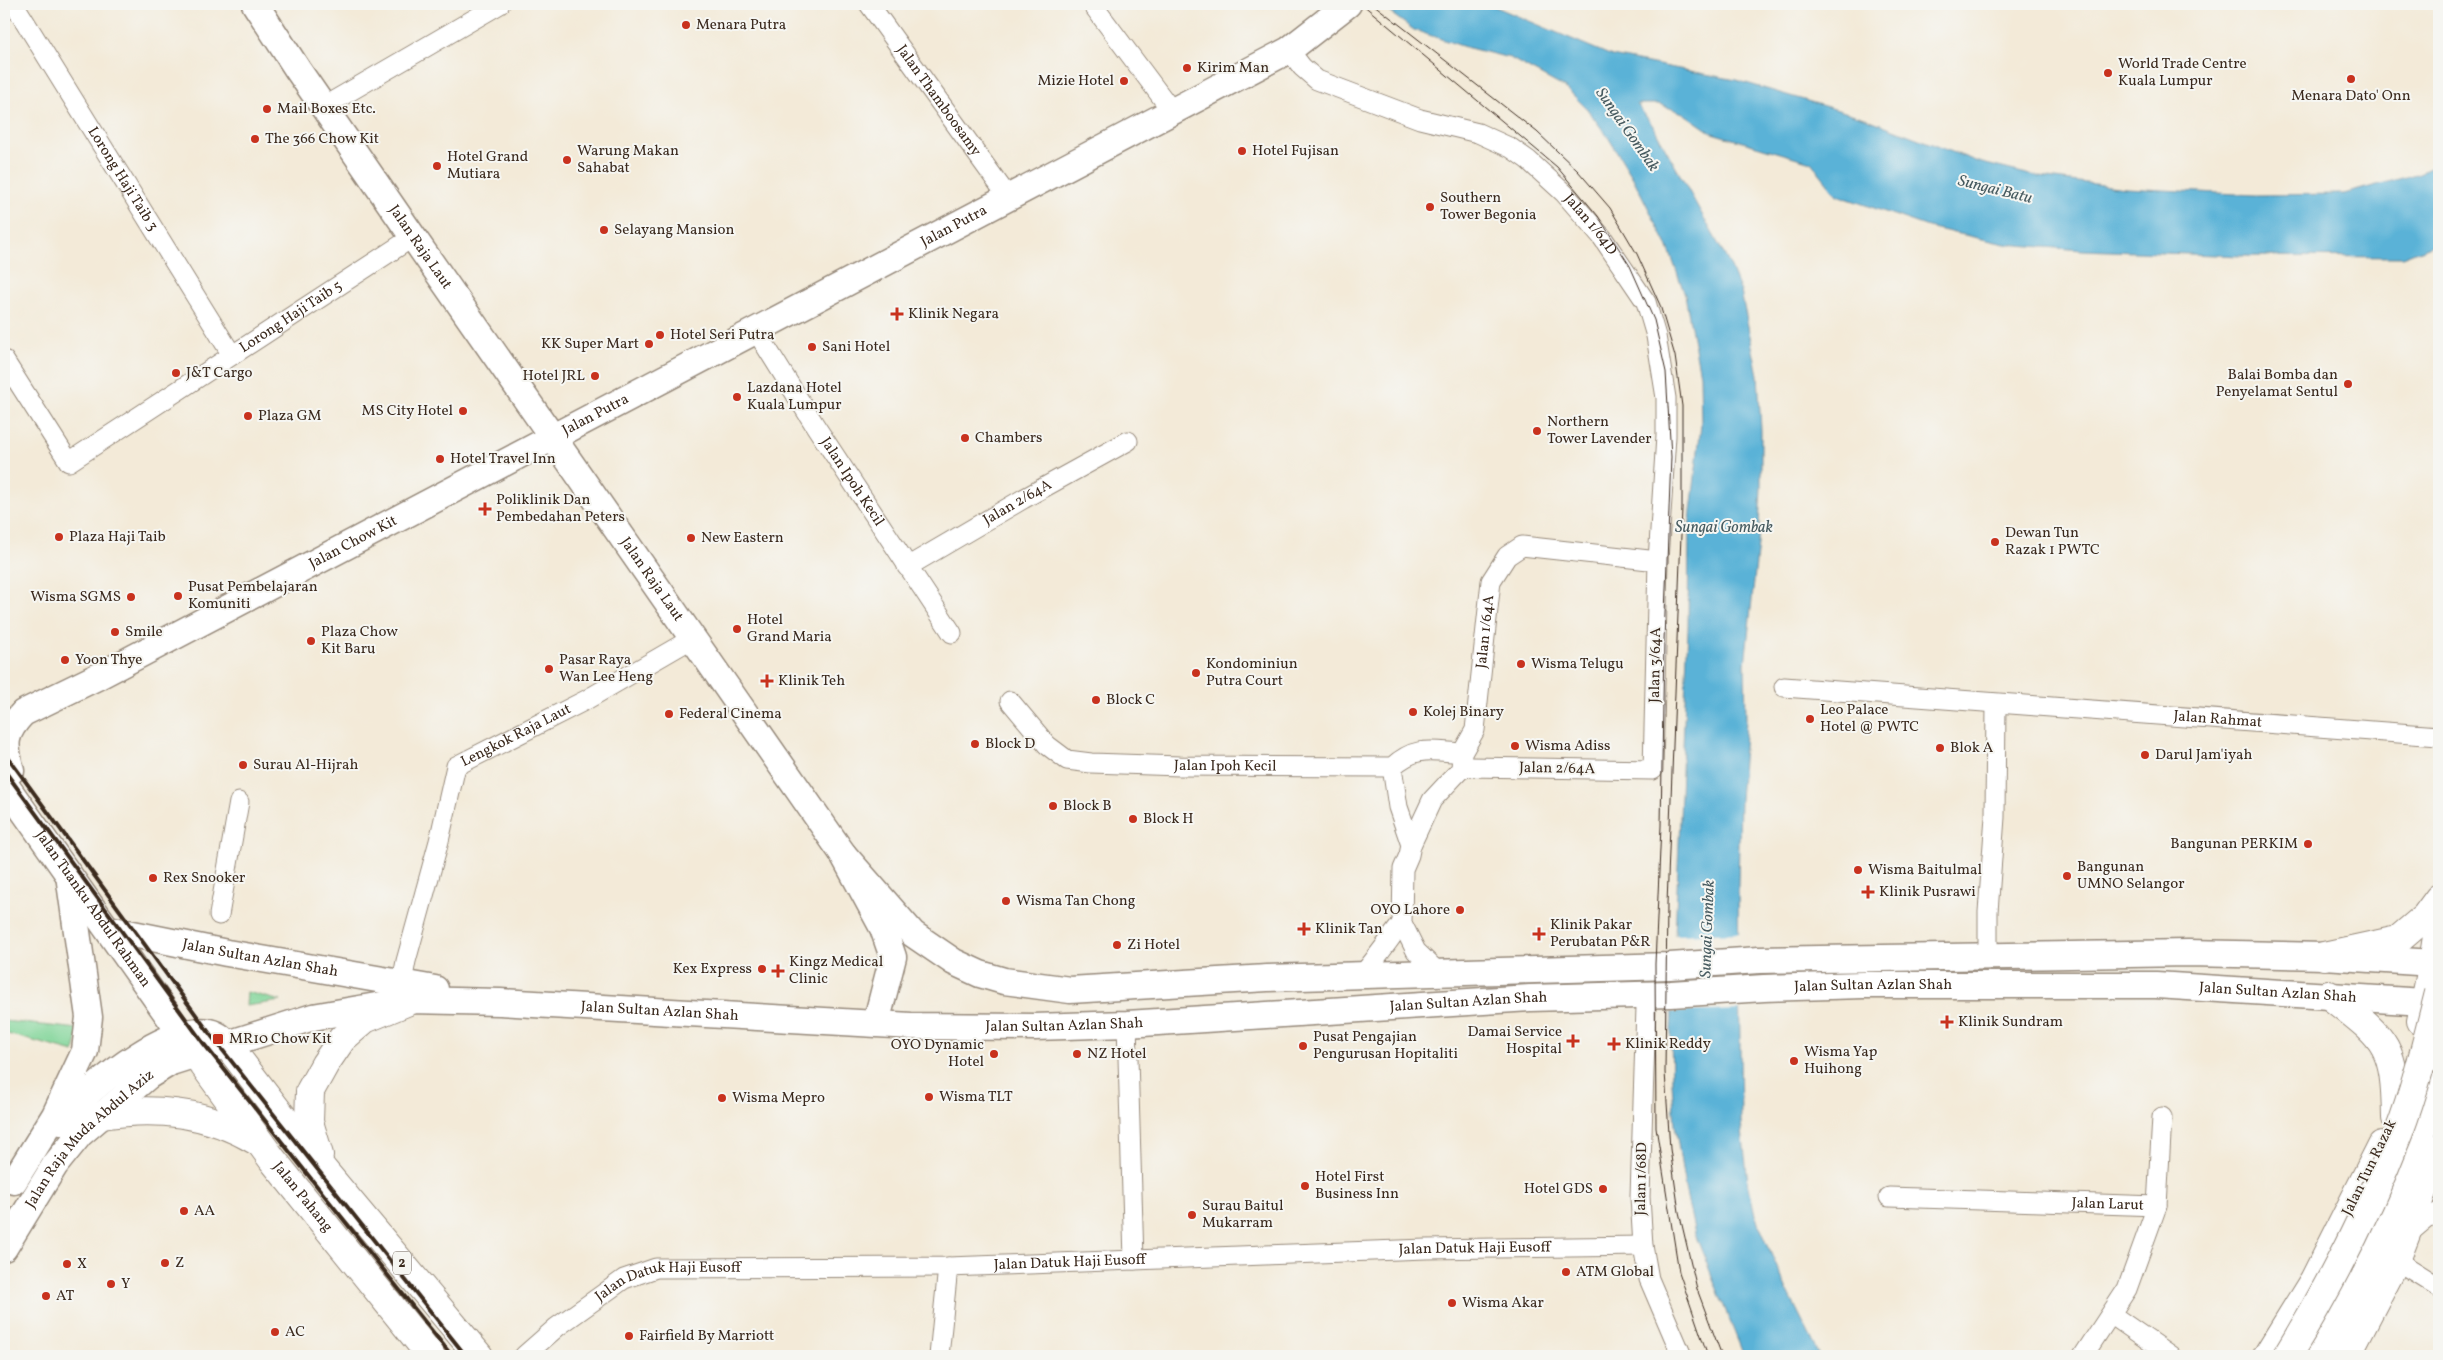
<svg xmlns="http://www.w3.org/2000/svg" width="2443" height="1360" font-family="Vollkorn,serif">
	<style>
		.green { fill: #7fd497; stroke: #5d7f5a }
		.water { fill: #5ab2d7; stroke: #4a6e7a }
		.pier { fill: #f3ead8 }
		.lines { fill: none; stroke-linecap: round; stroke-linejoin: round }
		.street-casing { stroke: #978a7b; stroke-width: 21 }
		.secondary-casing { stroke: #978a7b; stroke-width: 29 }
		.primary-casing { stroke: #978a7b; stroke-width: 30 }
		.street { stroke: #fff; stroke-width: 19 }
		.secondary { stroke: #fff; stroke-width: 26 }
		.primary { stroke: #fff; stroke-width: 28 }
		.tram { stroke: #3b2a1e; stroke-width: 1 }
		.rail { stroke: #3b2a1e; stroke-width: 4 }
		.primary-bridge-casing { stroke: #978a7b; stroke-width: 30; stroke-linecap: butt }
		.primary-bridge { stroke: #fff; stroke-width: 28 }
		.poi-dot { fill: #c8321e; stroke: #f6f6f2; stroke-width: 2 }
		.labels { text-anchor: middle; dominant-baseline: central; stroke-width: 4; stroke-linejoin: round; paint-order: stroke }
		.shield { fill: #f6f6f2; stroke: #73675e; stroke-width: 1 }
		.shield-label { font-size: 14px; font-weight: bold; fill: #3b2a1e }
		.poi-label { font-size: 15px; fill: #3b2a1e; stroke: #f6f6f2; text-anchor: start }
		.street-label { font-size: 15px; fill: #3b2a1e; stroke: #f6f6f2 }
		.water-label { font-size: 16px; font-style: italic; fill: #465a5f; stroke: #f6f6f2 }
	</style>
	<rect width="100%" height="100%" fill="#f6f6f2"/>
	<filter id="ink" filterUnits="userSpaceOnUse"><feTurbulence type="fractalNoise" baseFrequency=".02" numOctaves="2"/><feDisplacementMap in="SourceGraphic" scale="10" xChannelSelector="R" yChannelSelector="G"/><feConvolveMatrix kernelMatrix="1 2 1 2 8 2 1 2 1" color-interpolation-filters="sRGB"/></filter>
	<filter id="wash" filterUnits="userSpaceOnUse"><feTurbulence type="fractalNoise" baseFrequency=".0096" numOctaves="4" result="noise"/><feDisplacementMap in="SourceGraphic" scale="20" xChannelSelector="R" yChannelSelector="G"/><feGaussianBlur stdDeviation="1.12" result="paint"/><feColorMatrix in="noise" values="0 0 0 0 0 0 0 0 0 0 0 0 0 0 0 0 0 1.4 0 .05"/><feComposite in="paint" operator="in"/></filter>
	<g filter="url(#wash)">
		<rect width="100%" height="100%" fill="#f3ead8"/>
		<!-- green -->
		<g class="green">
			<path d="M247,992L281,1001L246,1006Z"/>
			<path d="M4,1021L79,1029L74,1052L4,1033Z"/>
		</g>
		<!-- water -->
		<path class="water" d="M1378,4H1489L1612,56L1736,80L1865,118L1978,162L2039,177L2126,188L2255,195L2344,194L2417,174L2439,164V243L2402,257L2242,256L2083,250L2005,244L1928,227L1837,195L1811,162L1712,133L1683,113L1659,104H1637L1653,126L1730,265L1741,292L1758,375L1761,430V487L1758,544L1745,664L1746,721L1740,800L1738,886L1741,1122L1748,1182L1755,1215L1787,1290L1820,1356H1744L1695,1234L1685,1188L1675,1125L1672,1083L1671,1031L1688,629L1689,529L1701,425L1700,375L1685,295L1668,247L1633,178L1608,137L1587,109L1567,89L1510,58L1465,47L1414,30Z"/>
		<!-- pier -->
		<path class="pier" d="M1742,933V1010L1669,1012L1672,935Z"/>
	</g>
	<g filter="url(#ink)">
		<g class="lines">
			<!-- street casing -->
			<g class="street-casing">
				<g id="street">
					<path id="s1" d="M14,4L232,355"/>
					<path id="s2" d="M869,4L1008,197"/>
					<path d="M1092,4L1172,111"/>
					<path id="s3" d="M1289,50L1302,67L1317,80L1420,119L1478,133L1511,148L1528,160L1564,193L1602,237L1646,302L1656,336L1666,398V436L1658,561L1653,770L1469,767L1461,769"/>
					<path d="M323,107L500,4"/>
					<path id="s4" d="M755,329L816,427L952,633"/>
					<path id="s5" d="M4,360L69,462L413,237"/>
					<path id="s6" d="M907,567L1023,499L1128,441"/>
					<path id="s7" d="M1784,687L2439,736"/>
					<path id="s8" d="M1010,701L1047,745L1067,760L1091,763L1180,766L1392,767C1416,745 1432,751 1462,753"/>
					<path d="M1392,767L1398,807L1411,845"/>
					<path d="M219,915L239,802"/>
					<path d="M1988,957V912L1995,817L1996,704"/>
					<path id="s9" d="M1439,973L1416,951L1402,923L1403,869L1409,855L1411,845L1432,800L1461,769L1462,753L1475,730L1491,581L1507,556L1522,546L1658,561"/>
					<path d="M1361,976C1376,959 1388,941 1402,923"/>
					<path id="s10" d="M402,983L406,961L439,841L456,766L586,700L693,638"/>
					<path d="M1642,995L1646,1007L1640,1197L1643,1246L1649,1279L1682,1356"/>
					<path d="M1127,1024L1134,1260"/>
					<path id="s11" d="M1889,1197L2157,1206"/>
					<path d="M2408,1234L2427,1218L2439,1212"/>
					<path d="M2396,1260L2439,1287"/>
					<path d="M2112,1315L2171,1356"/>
					<path id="s12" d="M524,1356L557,1327L624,1279L656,1268L948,1267L1426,1249L1643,1246"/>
					<path d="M939,1356L948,1267"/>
					<path d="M2083,1356L2127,1289L2157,1206L2162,1117"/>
				</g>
			</g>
			<!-- secondary casing -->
			<g class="secondary-casing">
				<g id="secondary">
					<path id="s13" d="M255,4L298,70L413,237L843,854L883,928L893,957L876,1023"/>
					<path id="s14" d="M11,771C4,744 3,734 23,713L99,676L1289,50L1348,4"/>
					<path id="s15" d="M4,783L182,1035"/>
					<path d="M843,854L913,934L954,962L980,974L1004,981L1070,990L1267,978L1670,966L1759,960L2188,953L2324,956L2433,963"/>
					<path id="s16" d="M108,929L227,953L435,989"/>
					<path d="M60,1122C83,1092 192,999 226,1043"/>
					<path d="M14,1181L55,1115L85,1051L89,1017L69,875"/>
					<path id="s17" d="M4,1248L55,1165L80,1134L148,1076L171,1062L313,1017L411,1000L500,1002L911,1026L1035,1027L1127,1024L1530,998L1671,994L1764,988L1863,985H2156L2424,1002"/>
				</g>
			</g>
			<!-- primary casing -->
			<g class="primary-casing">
				<g id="primary">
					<path d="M2324,956L2398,940L2425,917L2439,898"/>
					<path d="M2329,995C2386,1040 2395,1043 2396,1118"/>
					<path d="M2421,1021L2433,963L2439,923"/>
					<path id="s18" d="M182,1035L272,1159L431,1356"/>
					<path d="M226,1043L324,1171L479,1356"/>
					<path d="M102,1115C157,1106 208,1112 257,1141"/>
					<path d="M319,1155L309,1122L310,1091L325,1064L342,1039L365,1019L411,1000"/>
					<path d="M2267,1356L2314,1280L2382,1145"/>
					<path d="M2317,1356C2368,1267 2406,1176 2439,1080"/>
					<path d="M2346,1356L2396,1260L2439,1148"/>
				</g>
			</g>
			<!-- street -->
			<use href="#street" class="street"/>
			<!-- secondary -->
			<use href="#secondary" class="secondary"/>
			<!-- primary -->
			<use href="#primary" class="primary"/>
			<!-- tram -->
			<g class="tram">
				<path d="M1362,4L1557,167L1598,216L1630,266L1654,320L1666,372L1671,457L1664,640L1661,826L1655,964L1656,1127L1679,1272L1708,1356"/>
				<path d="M1373,4L1537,132L1578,171L1610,208L1637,254L1660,305L1675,356L1682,406V508L1667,904L1665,1072L1670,1149L1679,1212L1697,1289L1722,1356"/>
			</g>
			<!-- rail -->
			<g class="rail">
				<path d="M4,752L213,1038L466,1356"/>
				<path d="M4,770L204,1044L452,1356"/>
			</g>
			<!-- primary-bridge casing -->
			<g class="primary-bridge-casing">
				<path id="primary-bridge" d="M2287,1356C2330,1286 2369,1210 2399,1132C2416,1087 2427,1040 2439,993"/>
			</g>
			<!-- primary-bridge -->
			<use href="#primary-bridge" class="primary-bridge"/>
		</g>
	</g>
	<!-- markers -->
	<g class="poi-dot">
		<circle cx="686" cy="25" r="5"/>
		<circle cx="1187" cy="68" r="5"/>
		<circle cx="2108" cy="73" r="5"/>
		<circle cx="2351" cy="79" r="5"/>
		<circle cx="1124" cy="81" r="5"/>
		<circle cx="267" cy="109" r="5"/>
		<circle cx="255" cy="139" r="5"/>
		<circle cx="1242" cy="151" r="5"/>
		<circle cx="567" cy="160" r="5"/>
		<circle cx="437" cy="166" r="5"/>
		<circle cx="1430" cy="207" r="5"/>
		<circle cx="604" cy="230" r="5"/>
		<path d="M894.5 306.5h5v5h5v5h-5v5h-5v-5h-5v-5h5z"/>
		<circle cx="660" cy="335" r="5"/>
		<circle cx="649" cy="344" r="5"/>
		<circle cx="812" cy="347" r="5"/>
		<circle cx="176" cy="373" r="5"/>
		<circle cx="595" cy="376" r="5"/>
		<circle cx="2348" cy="384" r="5"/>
		<circle cx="737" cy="397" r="5"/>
		<circle cx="463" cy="411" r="5"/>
		<circle cx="248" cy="416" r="5"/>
		<circle cx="1537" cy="431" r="5"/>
		<circle cx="965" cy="438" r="5"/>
		<circle cx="440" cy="459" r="5"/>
		<path d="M482.5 501.5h5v5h5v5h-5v5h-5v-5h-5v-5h5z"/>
		<circle cx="59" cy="537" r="5"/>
		<circle cx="691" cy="538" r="5"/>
		<circle cx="1995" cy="542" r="5"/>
		<circle cx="178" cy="596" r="5"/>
		<circle cx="131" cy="597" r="5"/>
		<circle cx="737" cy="629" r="5"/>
		<circle cx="115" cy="632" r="5"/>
		<circle cx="311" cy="641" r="5"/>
		<circle cx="65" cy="660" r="5"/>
		<circle cx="1521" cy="664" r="5"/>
		<circle cx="549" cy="669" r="5"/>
		<circle cx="1196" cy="673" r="5"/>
		<path d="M764.5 673.5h5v5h5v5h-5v5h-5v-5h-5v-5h5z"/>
		<circle cx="1096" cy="700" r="5"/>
		<circle cx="1413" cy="712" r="5"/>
		<circle cx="669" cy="714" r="5"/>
		<circle cx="1810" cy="719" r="5"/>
		<circle cx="975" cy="744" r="5"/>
		<circle cx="1515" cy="746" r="5"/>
		<circle cx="1940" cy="748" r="5"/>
		<circle cx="2145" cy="755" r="5"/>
		<circle cx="243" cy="765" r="5"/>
		<circle cx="1053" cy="806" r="5"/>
		<circle cx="1133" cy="819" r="5"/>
		<circle cx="2308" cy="844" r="5"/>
		<circle cx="1858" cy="870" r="5"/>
		<circle cx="2067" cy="876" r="5"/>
		<circle cx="153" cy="878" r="5"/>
		<path d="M1865.5 884.5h5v5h5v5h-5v5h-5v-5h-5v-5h5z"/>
		<circle cx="1006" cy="901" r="5"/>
		<circle cx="1460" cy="910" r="5"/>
		<path d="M1301.5 921.5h5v5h5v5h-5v5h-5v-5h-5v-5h5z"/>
		<path d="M1536.5 926.5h5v5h5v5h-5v5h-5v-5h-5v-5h5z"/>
		<circle cx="1117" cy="945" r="5"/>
		<circle cx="762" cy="969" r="5"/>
		<path d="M775.5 963.5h5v5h5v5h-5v5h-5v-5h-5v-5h5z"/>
		<path d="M1944.5 1014.5h5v5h5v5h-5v5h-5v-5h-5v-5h5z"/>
		<rect x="212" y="1033" width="12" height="12" rx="2.5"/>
		<path d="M1570.5 1033.5h5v5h5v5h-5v5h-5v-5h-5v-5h5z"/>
		<path d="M1611.5 1036.5h5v5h5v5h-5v5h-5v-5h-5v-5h5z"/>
		<circle cx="1303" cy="1046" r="5"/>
		<circle cx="994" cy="1054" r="5"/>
		<circle cx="1077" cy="1054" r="5"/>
		<circle cx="1794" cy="1061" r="5"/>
		<circle cx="929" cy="1097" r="5"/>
		<circle cx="722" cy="1098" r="5"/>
		<circle cx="1305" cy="1186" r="5"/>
		<circle cx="1603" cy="1189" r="5"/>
		<circle cx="184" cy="1211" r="5"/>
		<circle cx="1192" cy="1215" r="5"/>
		<circle cx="165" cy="1263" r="5"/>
		<circle cx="67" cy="1264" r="5"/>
		<circle cx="1566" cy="1272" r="5"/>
		<circle cx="111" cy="1284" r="5"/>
		<circle cx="46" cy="1296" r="5"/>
		<circle cx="1452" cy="1303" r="5"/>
		<circle cx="275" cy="1332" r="5"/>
		<circle cx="629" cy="1336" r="5"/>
	</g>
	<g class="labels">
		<!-- shield labels -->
		<rect class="shield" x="393" y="1251.5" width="18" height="23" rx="4"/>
		<g class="shield-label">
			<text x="402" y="1263">2</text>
		</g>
		<!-- poi labels -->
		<g class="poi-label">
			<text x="696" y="25">Menara Putra</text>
			<text x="2118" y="64">World Trade Centre<tspan x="2118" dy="17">Kuala Lumpur</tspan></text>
			<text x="1197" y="68">Kirim Man</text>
			<text x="1114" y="81" text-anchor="end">Mizie Hotel</text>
			<text x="2351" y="96" text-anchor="middle">Menara Dato' Onn</text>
			<text x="277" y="109">Mail Boxes Etc.</text>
			<text x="265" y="139">The 366 Chow Kit</text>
			<text x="577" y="151">Warung Makan<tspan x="577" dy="17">Sahabat</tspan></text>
			<text x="1252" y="151">Hotel Fujisan</text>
			<text x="447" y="157">Hotel Grand<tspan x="447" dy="17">Mutiara</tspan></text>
			<text x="1440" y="198">Southern<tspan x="1440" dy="17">Tower Begonia</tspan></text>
			<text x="614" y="230">Selayang Mansion</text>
			<text x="908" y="314">Klinik Negara</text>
			<text x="670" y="335">Hotel Seri Putra</text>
			<text x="639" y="344" text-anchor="end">KK Super Mart</text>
			<text x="822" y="347">Sani Hotel</text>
			<text x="186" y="373">J&amp;T Cargo</text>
			<text x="2338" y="375" text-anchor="end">Balai Bomba dan<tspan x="2338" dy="17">Penyelamat Sentul</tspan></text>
			<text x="585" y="376" text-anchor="end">Hotel JRL</text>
			<text x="747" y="388">Lazdana Hotel<tspan x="747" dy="17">Kuala Lumpur</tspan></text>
			<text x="453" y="411" text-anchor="end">MS City Hotel</text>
			<text x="258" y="416">Plaza GM</text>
			<text x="1547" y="422">Northern<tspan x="1547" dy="17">Tower Lavender</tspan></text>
			<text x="975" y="438">Chambers</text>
			<text x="450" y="459">Hotel Travel Inn</text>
			<text x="496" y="500">Poliklinik Dan<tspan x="496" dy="17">Pembedahan Peters</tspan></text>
			<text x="2005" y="533">Dewan Tun<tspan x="2005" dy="17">Razak 1 PWTC</tspan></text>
			<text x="69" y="537">Plaza Haji Taib</text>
			<text x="701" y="538">New Eastern</text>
			<text x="188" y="587">Pusat Pembelajaran<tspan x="188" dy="17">Komuniti</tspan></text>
			<text x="121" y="597" text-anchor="end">Wisma SGMS</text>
			<text x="747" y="620">Hotel<tspan x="747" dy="17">Grand Maria</tspan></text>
			<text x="125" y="632">Smile</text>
			<text x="321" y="632">Plaza Chow<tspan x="321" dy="17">Kit Baru</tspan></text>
			<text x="75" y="660">Yoon Thye</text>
			<text x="559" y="660">Pasar Raya<tspan x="559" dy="17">Wan Lee Heng</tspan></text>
			<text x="1206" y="664">Kondominiun<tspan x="1206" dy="17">Putra Court</tspan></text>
			<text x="1531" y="664">Wisma Telugu</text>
			<text x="778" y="681">Klinik Teh</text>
			<text x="1106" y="700">Block C</text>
			<text x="1820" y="710">Leo Palace<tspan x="1820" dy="17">Hotel @ PWTC</tspan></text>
			<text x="1423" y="712">Kolej Binary</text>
			<text x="679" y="714">Federal Cinema</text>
			<text x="985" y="744">Block D</text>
			<text x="1525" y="746">Wisma Adiss</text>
			<text x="1950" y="748">Blok A</text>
			<text x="2155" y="755">Darul Jam'iyah</text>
			<text x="253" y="765">Surau Al-Hijrah</text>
			<text x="1063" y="806">Block B</text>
			<text x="1143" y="819">Block H</text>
			<text x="2298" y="844" text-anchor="end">Bangunan PERKIM</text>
			<text x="2077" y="867">Bangunan<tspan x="2077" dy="17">UMNO Selangor</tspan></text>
			<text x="1868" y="870">Wisma Baitulmal</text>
			<text x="163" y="878">Rex Snooker</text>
			<text x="1879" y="892">Klinik Pusrawi</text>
			<text x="1016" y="901">Wisma Tan Chong</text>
			<text x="1450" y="910" text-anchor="end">OYO Lahore</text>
			<text x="1550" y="925">Klinik Pakar<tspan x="1550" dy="17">Perubatan P&amp;R</tspan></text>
			<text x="1315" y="929">Klinik Tan</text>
			<text x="1127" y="945">Zi Hotel</text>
			<text x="789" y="962">Kingz Medical<tspan x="789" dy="17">Clinic</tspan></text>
			<text x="752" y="969" text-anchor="end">Kex Express</text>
			<text x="1958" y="1022">Klinik Sundram</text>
			<text x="1562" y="1032" text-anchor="end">Damai Service<tspan x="1562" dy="17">Hospital</tspan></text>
			<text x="1313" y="1037">Pusat Pengajian<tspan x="1313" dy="17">Pengurusan Hopitaliti</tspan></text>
			<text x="229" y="1039">MR10 Chow Kit</text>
			<text x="1625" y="1044">Klinik Reddy</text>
			<text x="984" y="1045" text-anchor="end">OYO Dynamic<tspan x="984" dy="17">Hotel</tspan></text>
			<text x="1804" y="1052">Wisma Yap<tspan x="1804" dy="17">Huihong</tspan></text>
			<text x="1087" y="1054">NZ Hotel</text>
			<text x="939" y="1097">Wisma TLT</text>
			<text x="732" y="1098">Wisma Mepro</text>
			<text x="1315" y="1177">Hotel First<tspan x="1315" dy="17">Business Inn</tspan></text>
			<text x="1593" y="1189" text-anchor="end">Hotel GDS</text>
			<text x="1202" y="1206">Surau Baitul<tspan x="1202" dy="17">Mukarram</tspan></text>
			<text x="194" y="1211">AA</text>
			<text x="175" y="1263">Z</text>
			<text x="77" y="1264">X</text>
			<text x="1576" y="1272">ATM Global</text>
			<text x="121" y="1284">Y</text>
			<text x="56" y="1296">AT</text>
			<text x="1462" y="1303">Wisma Akar</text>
			<text x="285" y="1332">AC</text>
			<text x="639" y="1336">Fairfield By Marriott</text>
		</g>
		<!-- street labels -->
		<g class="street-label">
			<text stroke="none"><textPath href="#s2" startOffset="119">Jalan Thamboosamy</textPath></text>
			<text stroke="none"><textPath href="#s1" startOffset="206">Lorong Haji Taib 3</textPath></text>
			<text stroke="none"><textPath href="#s3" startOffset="358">Jalan 1/64D</textPath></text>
			<text stroke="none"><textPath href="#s14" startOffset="1114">Jalan Putra</textPath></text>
			<text stroke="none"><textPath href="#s13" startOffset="294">Jalan Raja Laut</textPath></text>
			<text stroke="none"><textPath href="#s5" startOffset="386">Lorong Haji Taib 5</textPath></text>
			<text stroke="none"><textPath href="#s14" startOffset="709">Jalan Putra</textPath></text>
			<text stroke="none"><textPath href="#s4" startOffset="181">Jalan Ipoh Kecil</textPath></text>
			<text stroke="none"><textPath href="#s6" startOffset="128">Jalan 2/64A</textPath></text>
			<text stroke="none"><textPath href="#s14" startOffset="435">Jalan Chow Kit</textPath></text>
			<text stroke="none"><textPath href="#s13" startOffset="699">Jalan Raja Laut</textPath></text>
			<text stroke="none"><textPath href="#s9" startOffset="376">Jalan 1/64A</textPath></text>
			<text transform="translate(1656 665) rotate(-89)">Jalan 3/64A</text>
			<text stroke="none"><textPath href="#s7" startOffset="435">Jalan Rahmat</textPath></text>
			<text stroke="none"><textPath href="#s10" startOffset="291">Lengkok Raja Laut</textPath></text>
			<text stroke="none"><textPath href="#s8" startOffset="241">Jalan Ipoh Kecil</textPath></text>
			<text transform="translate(1557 769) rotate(1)">Jalan 2/64A</text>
			<text stroke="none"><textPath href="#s15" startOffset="154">Jalan Tuanku Abdul Rahman</textPath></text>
			<text stroke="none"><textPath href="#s16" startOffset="155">Jalan Sultan Azlan Shah</textPath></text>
			<text stroke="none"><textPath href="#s17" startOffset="1966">Jalan Sultan Azlan Shah</textPath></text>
			<text stroke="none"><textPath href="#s17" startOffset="2371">Jalan Sultan Azlan Shah</textPath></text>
			<text stroke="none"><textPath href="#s17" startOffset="1561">Jalan Sultan Azlan Shah</textPath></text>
			<text stroke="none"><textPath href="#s17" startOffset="751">Jalan Sultan Azlan Shah</textPath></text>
			<text stroke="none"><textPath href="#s17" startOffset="1156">Jalan Sultan Azlan Shah</textPath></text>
			<text stroke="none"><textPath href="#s17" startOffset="140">Jalan Raja Muda Abdul Aziz</textPath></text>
			<text transform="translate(2370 1168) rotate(-64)">Jalan Tun Razak</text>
			<text transform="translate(1642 1179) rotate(-89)">Jalan 1/68D</text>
			<text stroke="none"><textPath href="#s18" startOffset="202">Jalan Pahang</textPath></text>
			<text stroke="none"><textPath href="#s11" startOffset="219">Jalan Larut</textPath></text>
			<text stroke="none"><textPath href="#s12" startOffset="979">Jalan Datuk Haji Eusoff</textPath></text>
			<text stroke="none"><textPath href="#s12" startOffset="574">Jalan Datuk Haji Eusoff</textPath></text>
			<text stroke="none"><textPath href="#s12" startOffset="169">Jalan Datuk Haji Eusoff</textPath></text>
		</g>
		<!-- water labels -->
		<g class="water-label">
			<text transform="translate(1627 130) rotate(55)">Sungai Gombak</text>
			<text transform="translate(1995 190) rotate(14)">Sungai Batu</text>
			<text x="1724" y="528">Sungai Gombak</text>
			<text transform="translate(1708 929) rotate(-88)">Sungai Gombak</text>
		</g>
	</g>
	<!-- margin -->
	<rect width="2443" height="1360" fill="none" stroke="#f6f6f2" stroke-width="20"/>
</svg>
